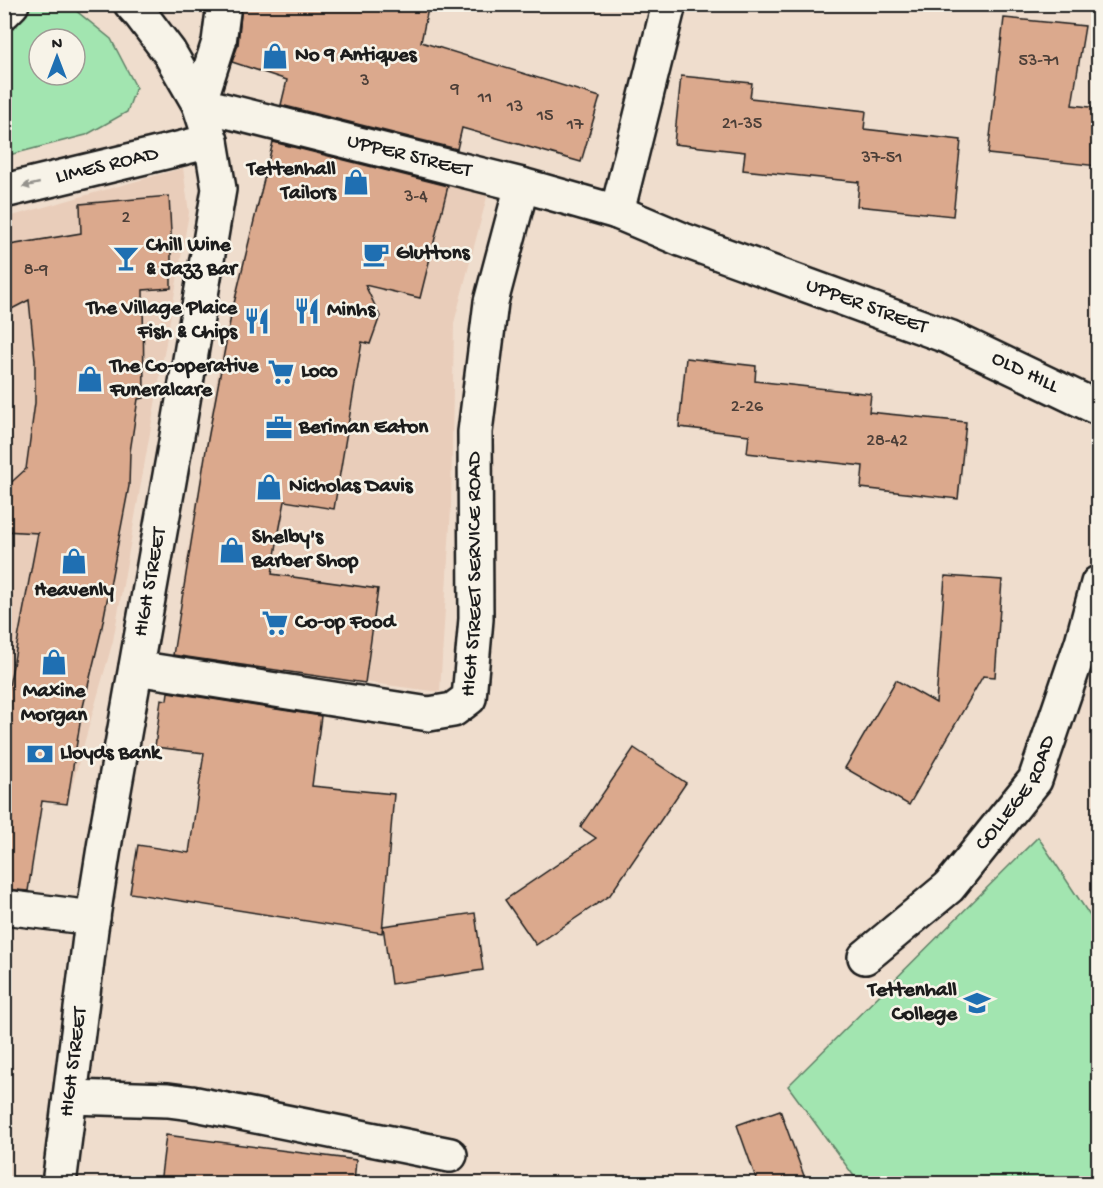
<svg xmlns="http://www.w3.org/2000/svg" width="1103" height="1188" font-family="'Gochi Hand',sans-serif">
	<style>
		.built { fill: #e9cdba }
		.green { fill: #a2e5b0; stroke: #5f8066; stroke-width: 1.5; fill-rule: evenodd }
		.building { fill: #dba98d; stroke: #1c1c1c; stroke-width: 1.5 }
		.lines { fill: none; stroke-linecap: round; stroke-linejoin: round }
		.minor-casing { stroke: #1c1c1c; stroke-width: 38 }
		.minor { stroke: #f7f3e8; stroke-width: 33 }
		.oneway { fill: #94928c }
		.labels { text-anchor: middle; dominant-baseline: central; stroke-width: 5; stroke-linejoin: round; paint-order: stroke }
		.number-label { font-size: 18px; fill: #4c3f38 }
		.poi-label { font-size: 21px; font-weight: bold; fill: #1c1c1c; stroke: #f7f3e8; text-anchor: start }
		.street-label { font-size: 21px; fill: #1c1c1c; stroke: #f7f3e8 }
	</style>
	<rect width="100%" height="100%" fill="#efddcd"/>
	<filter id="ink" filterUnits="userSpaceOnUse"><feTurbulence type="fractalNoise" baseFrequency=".0167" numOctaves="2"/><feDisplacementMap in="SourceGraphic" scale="12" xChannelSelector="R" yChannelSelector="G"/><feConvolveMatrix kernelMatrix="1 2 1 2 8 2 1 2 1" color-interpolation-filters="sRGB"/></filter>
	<g filter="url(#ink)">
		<!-- built -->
		<g class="built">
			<path d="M273,141L488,193L454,323L451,508L440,692L173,657L186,563L224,336Z"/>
			<path d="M183,168L189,213L113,641L67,804L5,796V218Z"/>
		</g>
		<!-- green -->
		<g class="green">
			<path d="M32,5H64L75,10L111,39L136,87L127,112L86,135L5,156V25ZM39,39H75V75H39Z"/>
			<path d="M1038,837L1098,928V1183H859L788,1086Z"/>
		</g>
		<!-- building -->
		<g class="building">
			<path d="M242,4H429L421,42L600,97L581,162L462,128L457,149L281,105L287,80L232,62L238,45Z"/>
			<path d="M1004,18L1085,26L1072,105L1098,108V166L988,154Z"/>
			<path d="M681,76L752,83L750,98L866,111L864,129L961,140L953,216L857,206L859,182L743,170L745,152L674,144Z"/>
			<path d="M273,142L448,186L420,298L365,285L380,316L370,344L362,342L334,509L285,501L278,537L272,574L378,589L365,683L173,655L206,450L231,316Z"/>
			<path d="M169,196L171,232V288L143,290L144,398L138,399L130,452L129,486L101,632L82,711L67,804L42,801L28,891L4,889V713L38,533L4,531V489L26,469L35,403V360L29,300L4,313V246L81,233L80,204Z"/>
			<path d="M686,358L756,366L755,381L871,394L869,412L966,422L958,499L861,488L863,466L747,453L749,435L679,427Z"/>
			<path d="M945,576L1002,580L995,677L983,676L909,805L845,768L896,680L936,703Z"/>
			<path d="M168,692L321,716L312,786L394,794L382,933L130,893L138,845L189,853L204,753L155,747L161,699L167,700Z"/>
			<path d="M634,748L686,783L610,895L536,945L505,900L596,838L580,827Z"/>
			<path d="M475,913L483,970L391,984L383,926Z"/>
			<path d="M780,1110L807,1184H758L737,1125Z"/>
			<path d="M166,1135L356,1160L354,1184H160Z"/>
		</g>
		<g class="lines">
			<!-- minor casing -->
			<g class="minor-casing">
				<g id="minor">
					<path id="s1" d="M224,4L219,42L199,104L522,185L617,212L683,240L949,337L1098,408"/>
					<path d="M4,12L12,4"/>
					<path id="s2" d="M4,191L211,141"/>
					<path d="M617,212L669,4"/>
					<path id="s3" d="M136,668L429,714L453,710L469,698L476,619L475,432L491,302L522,185"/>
					<path d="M4,907L93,918"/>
					<path id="s4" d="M865,957L949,887L1035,780L1082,642L1098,583"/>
					<path d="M70,1097L168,1100L191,1103L450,1155"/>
					<path id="s5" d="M59,1184L91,929L106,835L177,436L219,189L211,141L199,104L169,52L141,15L131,4"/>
				</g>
			</g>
			<!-- minor -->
			<use href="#minor" class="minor"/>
		</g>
		<!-- one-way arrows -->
		<defs><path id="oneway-solid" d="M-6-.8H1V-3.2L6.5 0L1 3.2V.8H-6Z" transform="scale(1.5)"/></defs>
		<use class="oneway" href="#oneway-solid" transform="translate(31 185) rotate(167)"/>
	</g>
	<!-- icons -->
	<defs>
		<g id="shop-bare" transform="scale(2.07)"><path d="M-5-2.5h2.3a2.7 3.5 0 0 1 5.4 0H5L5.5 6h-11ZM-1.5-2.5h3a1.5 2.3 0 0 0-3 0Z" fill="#1f6fb2" stroke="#f7f3e8" stroke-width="2.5" paint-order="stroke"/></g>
		<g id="cafe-bare" transform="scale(2.07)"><path d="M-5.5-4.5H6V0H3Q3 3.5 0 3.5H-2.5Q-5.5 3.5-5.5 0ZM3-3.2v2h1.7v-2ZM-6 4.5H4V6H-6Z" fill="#1f6fb2" stroke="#f7f3e8" stroke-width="2.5" paint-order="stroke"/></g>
		<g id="bar-bare" transform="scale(2.07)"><path d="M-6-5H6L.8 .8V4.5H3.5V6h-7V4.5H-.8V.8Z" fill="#1f6fb2" stroke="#f7f3e8" stroke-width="2.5" paint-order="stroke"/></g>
		<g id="restaurant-bare" transform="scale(2.07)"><path d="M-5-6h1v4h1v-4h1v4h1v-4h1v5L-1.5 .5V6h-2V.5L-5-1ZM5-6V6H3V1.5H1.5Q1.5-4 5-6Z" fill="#1f6fb2" stroke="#f7f3e8" stroke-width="2.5" paint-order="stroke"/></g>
		<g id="supermarket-bare" transform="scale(2.07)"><path d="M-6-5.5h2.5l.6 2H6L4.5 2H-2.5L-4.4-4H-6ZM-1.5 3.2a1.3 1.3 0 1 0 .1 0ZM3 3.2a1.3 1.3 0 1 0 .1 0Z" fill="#1f6fb2" stroke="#f7f3e8" stroke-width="2.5" paint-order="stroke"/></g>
		<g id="office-bare" transform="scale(2.07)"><path d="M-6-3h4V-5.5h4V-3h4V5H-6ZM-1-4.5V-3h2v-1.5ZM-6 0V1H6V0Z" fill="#1f6fb2" stroke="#f7f3e8" stroke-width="2.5" paint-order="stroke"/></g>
		<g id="bank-bare" transform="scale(2.07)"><path d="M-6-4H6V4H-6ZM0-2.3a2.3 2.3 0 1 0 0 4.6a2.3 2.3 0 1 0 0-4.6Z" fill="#1f6fb2" stroke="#f7f3e8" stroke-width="2.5" paint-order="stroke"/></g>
		<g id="school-bare" transform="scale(2.07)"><path d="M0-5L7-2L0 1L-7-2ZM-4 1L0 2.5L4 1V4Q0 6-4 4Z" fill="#1f6fb2" stroke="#f7f3e8" stroke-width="2.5" paint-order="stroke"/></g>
	</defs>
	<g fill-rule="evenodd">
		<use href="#shop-bare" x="275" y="56"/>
		<use href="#shop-bare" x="356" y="182"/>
		<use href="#cafe-bare" x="376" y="254"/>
		<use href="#bar-bare" x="126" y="258"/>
		<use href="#restaurant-bare" x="307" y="311"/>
		<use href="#restaurant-bare" x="257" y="321"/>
		<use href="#supermarket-bare" x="281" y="372"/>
		<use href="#shop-bare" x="90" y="379"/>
		<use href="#office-bare" x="279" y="428"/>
		<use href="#shop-bare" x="269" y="487"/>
		<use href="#shop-bare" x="232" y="550"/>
		<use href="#shop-bare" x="74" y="561"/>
		<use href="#supermarket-bare" x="275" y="623"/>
		<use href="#shop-bare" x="54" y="662"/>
		<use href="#bank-bare" x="40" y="754"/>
		<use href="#school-bare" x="977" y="1003"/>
	</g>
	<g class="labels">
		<!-- number labels -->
		<g class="number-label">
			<text x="1039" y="61">53-71</text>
			<text x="365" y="81">3</text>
			<text x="455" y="89">9</text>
			<text x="485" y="98">11</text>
			<text x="515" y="107">13</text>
			<text x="545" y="116">15</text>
			<text x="742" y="124">21-35</text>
			<text x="575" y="125">17</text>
			<text x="882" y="158">37-51</text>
			<text x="416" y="197">3-4</text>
			<text x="126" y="218">2</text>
			<text x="36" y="270">8-9</text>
			<text x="747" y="407">2-26</text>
			<text x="887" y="441">28-42</text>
		</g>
		<!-- poi labels -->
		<g class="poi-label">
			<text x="295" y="56">No 9 Antiques</text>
			<text x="336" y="170" text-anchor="end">Tettenhall<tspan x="336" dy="24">Tailors</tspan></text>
			<text x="146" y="246">Chill Wine<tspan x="146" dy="24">&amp; Jazz Bar</tspan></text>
			<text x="396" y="254">Gluttons</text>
			<text x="237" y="309" text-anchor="end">The Village Plaice<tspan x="237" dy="24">Fish &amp; Chips</tspan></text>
			<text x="327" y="311">Minhs</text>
			<text x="110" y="367">The Co-operative<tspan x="110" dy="24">Funeralcare</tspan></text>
			<text x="301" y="372">Loco</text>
			<text x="299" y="428">Beriman Eaton</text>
			<text x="289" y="487">Nicholas Davis</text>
			<text x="252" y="538">Shelby's<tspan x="252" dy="24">Barber Shop</tspan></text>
			<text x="74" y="591" text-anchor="middle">Heavenly</text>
			<text x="295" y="623">Co-op Food</text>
			<text x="54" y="692" text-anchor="middle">Maxine<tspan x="54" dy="24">Morgan</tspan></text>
			<text x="60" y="754">Lloyds Bank</text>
			<text x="957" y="991" text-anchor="end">Tettenhall<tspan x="957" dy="24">College</tspan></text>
		</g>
		<!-- street labels -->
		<g class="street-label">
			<text stroke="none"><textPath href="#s1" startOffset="320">UPPER STREET</textPath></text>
			<text stroke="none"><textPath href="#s2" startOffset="106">LIMES ROAD</textPath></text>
			<text stroke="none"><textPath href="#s1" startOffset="802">UPPER STREET</textPath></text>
			<text stroke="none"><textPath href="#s1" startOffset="974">OLD HILL</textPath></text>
			<text stroke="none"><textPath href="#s3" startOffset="465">HIGH STREET SERVICE ROAD</textPath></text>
			<text stroke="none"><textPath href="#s5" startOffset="609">HIGH STREET</textPath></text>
			<text stroke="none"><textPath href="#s4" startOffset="226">COLLEGE ROAD</textPath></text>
			<text stroke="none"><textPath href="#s5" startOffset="123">HIGH STREET</textPath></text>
		</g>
	</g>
	<!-- margin -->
	<rect width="1103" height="1188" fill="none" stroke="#f7f3e8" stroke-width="24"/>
	<rect x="12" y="12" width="1079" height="1164" fill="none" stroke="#1c1c1c" stroke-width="2" filter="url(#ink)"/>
	<!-- north arrow -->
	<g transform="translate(57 57)"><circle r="28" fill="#f7f3e8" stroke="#9f9d96" stroke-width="1.5"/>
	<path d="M0-4.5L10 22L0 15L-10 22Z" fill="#1f6fb2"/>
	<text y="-9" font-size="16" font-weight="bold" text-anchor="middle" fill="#1c1c1c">N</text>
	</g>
</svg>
